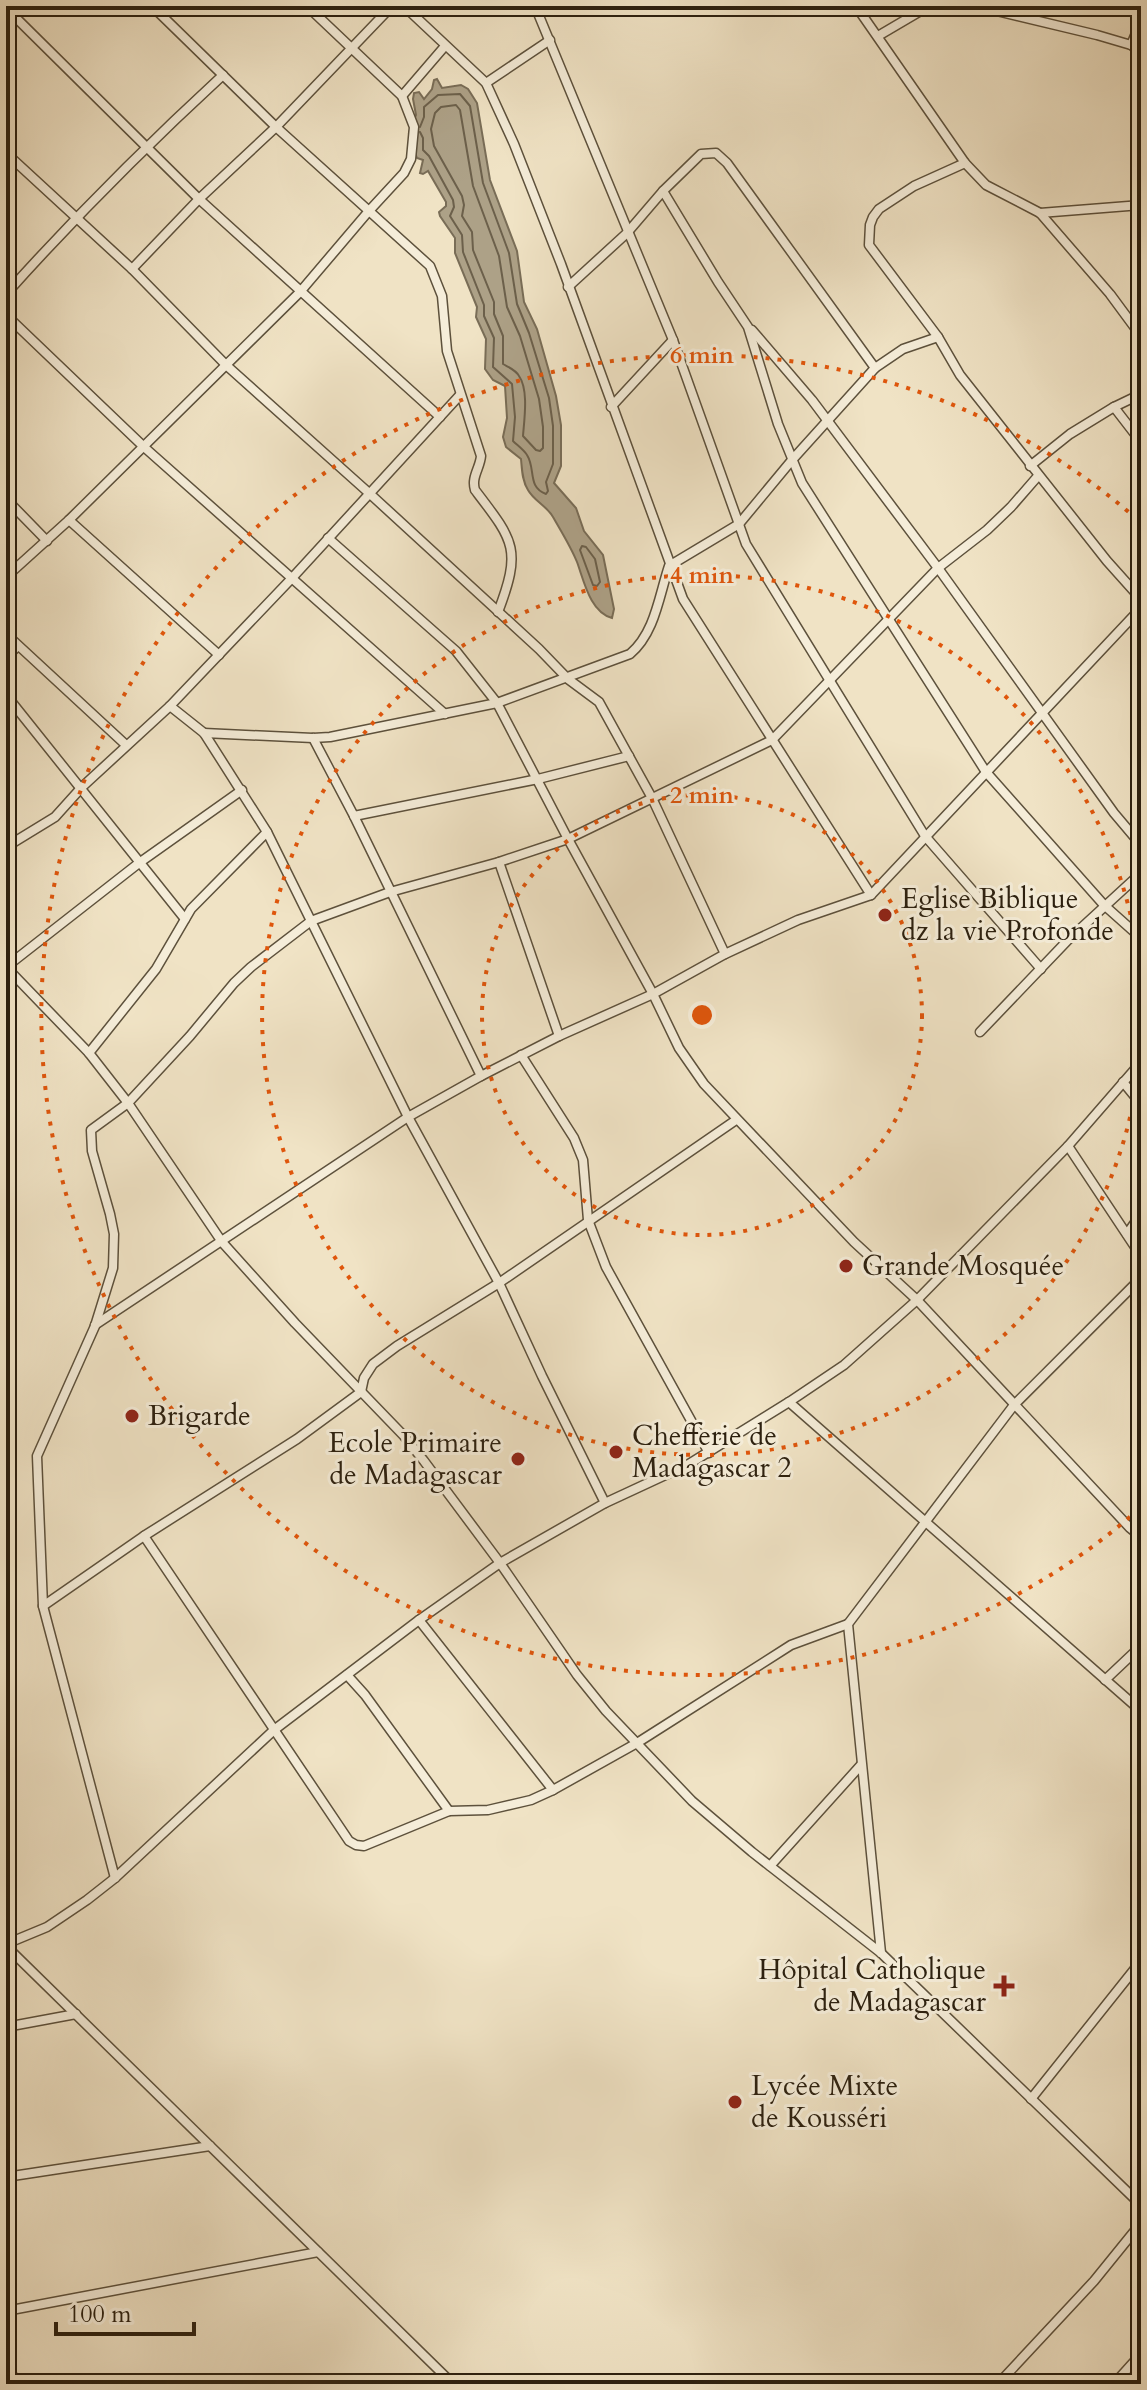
<svg xmlns="http://www.w3.org/2000/svg" width="1147" height="2390" font-family="Cardo,serif">
	<style>
		.water { fill: #ada187; stroke: #796d57; stroke-width: 2 }
		.lines { fill: none; stroke-linecap: round; stroke-linejoin: round }
		.shore { stroke: #6c604b; stroke-width: 2 }
		.street-casing { stroke: #5d513c; stroke-width: 11 }
		.street { stroke: #f5edd9; stroke-width: 8 }
		.ring { fill: none; stroke: #df560c; stroke-width: 4; stroke-dasharray: 4 8 }
		.poi-dot { fill: #8f2418; stroke: #f5edd9; stroke-width: 3 }
		.labels { text-anchor: middle; dominant-baseline: central; stroke-width: 6; stroke-linejoin: round; paint-order: stroke }
		.poi-label { font-size: 28px; fill: #2c200f; stroke: #f5edd9; text-anchor: start }
		.centre { fill: #df560c; stroke: #f5edd9; stroke-width: 4 }
		.ring-label { font-size: 24px; text-anchor: middle; font-weight: bold; fill: #df560c; stroke: #f5edd9; stroke-width: 6; stroke-linejoin: round; paint-order: stroke }
	</style>
	<rect width="100%" height="100%" fill="#f0e3c5"/>
	<filter id="stains"><feTurbulence type="fractalNoise" baseFrequency=".0025" numOctaves="4"/><feColorMatrix values="0 0 0 0 .2 0 0 0 0 .09 0 0 0 0 .02 0 0 0 .5 -.17"/></filter>
	<radialGradient id="worn" r=".72"><stop offset=".6" stop-color="#630" stop-opacity="0"/><stop offset="1" stop-color="#630" stop-opacity=".3"/></radialGradient>
	<!-- water -->
	<path class="water" d="M437,79L442,88L461,85L468,89L477,103L490,180L517,251L524,302L537,329L556,396L561,425V466L554,483L576,508L584,531L603,555L614,609L612,618C590,612 584,581 577,562C571,547 561,531 553,517C547,506 534,501 528,490C522,481 522,469 521,459L506,447L503,437L507,418L505,386L493,380L485,369L486,339L476,317L477,307L455,253V238L440,216L439,212L446,206V202L428,171L423,174L420,173L423,160L417,158L413,148L416,139L409,133L416,115L413,99L414,93L419,92L424,99L432,89L434,80Z"/>
	<g class="lines">
		<!-- shore -->
		<g class="shore">
			<path d="M456,105L460,110L473,186L499,256L507,307L520,336L539,399L543,427V448L540,451L536,450L523,436C524,421 529,390 519,376C516,370 508,367 503,364V336L494,314V302L473,250L472,232L462,216L464,205L462,196L434,146L431,129L435,113L441,107Z"/>
			<path d="M420,132L423,138V150L429,156L453,200L454,207L450,216L462,235L463,252L484,305V316L494,338L493,367L512,384L515,417L513,441C517,445 524,450 527,455C536,469 527,487 546,494L548,491L546,482L553,464V426L549,398L529,333L517,304L509,253L483,183L470,106L460,94L438,95L424,107V117L420,127"/>
			<path d="M582,546L586,547L595,559L600,582L597,586L593,585L580,550Z"/>
		</g>
		<!-- street casing -->
		<g class="street-casing">
			<g id="street">
				<path d="M152,6L276,127L430,266L442,296L447,351L481,456C480,468 471,477 475,490C514,541 522,549 498,612"/>
				<path d="M404,6L486,83L514,144L561,264L683,599L871,895"/>
				<path d="M535,6L673,340L746,544L925,836L1041,969"/>
				<path d="M856,6L965,163L986,185L1040,213L1110,294L1141,336"/>
				<path d="M976,6L1097,35L1131,45L1141,52"/>
				<path d="M6,8L199,199L440,417"/>
				<path d="M878,36L929,6"/>
				<path d="M1131,45L1141,21"/>
				<path d="M486,83L550,40"/>
				<path d="M402,96L445,46"/>
				<path d="M6,153L132,269L226,365L369,493L539,649L568,679L599,702L652,798L725,954"/>
				<path d="M965,163L914,186L879,209L873,217L870,225L869,245L938,337L960,375L1107,561L1141,599"/>
				<path d="M663,191L701,154L716,153L727,163L875,368"/>
				<path d="M1040,213L1141,205"/>
				<path d="M132,269L199,199L276,127L392,6"/>
				<path d="M568,287L627,233L663,191L718,282L748,327L778,424L802,483L986,772L1104,905L1141,938"/>
				<path d="M6,294C75,217 147,145 223,75"/>
				<path d="M6,315L144,447L445,714"/>
				<path d="M752,330L812,400L938,568L1114,813L1141,845"/>
				<path d="M611,407L673,340"/>
				<path d="M1114,407L1141,394"/>
				<path d="M1030,466L1070,434L1114,407L1141,442"/>
				<path d="M6,499L47,541"/>
				<path d="M69,520L219,655"/>
				<path d="M328,538L456,651L497,703L568,839L653,994L679,1048L704,1084L854,1242L917,1300L1130,1528L1141,1537"/>
				<path d="M6,577L69,520L300,292L368,212L404,173L411,159L414,127L402,96L307,6"/>
				<path d="M6,634L126,745"/>
				<path d="M6,657L18,646"/>
				<path d="M6,695L185,919"/>
				<path d="M170,706L204,733L267,832L408,1117L499,1283L542,1376L605,1503"/>
				<path d="M204,733L313,738L330,737L497,703L630,654C655,633 659,596 669,566L739,524L792,460L875,368L903,349L938,337"/>
				<path d="M313,738L354,816L481,1076"/>
				<path d="M354,816L538,779L629,756"/>
				<path d="M6,847L55,817L82,787L170,706L293,577L460,395"/>
				<path d="M499,862L559,1036"/>
				<path d="M6,967L89,1053L128,1103L222,1242L295,1323L404,1436L424,1461L500,1563L577,1675L606,1711L692,1801L752,1852L881,1953L1141,2205"/>
				<path d="M6,967L139,863L242,790"/>
				<path d="M980,1032L1068,940L1141,873"/>
				<path d="M89,1053L156,969L191,909L267,832"/>
				<path d="M521,1055L574,1138L583,1160L588,1220L606,1267L709,1453"/>
				<path d="M1123,1082L1141,1104"/>
				<path d="M736,1120L499,1283L397,1346L373,1364L364,1378L361,1392L297,1439L144,1536L43,1606L37,1456L95,1326L113,1268L114,1234L110,1214L92,1151L91,1130L128,1103L190,1036L234,983L251,967L311,921L390,892L499,862L568,839L772,740L938,568L987,530L1011,507L1038,476"/>
				<path d="M1068,1146L1141,1256"/>
				<path d="M1127,1234L1141,1214"/>
				<path d="M95,1325L408,1117L481,1076L559,1036L653,994L725,954L798,920L871,895L1141,608"/>
				<path d="M789,1402L1141,1711"/>
				<path d="M144,1536L349,1841L356,1845L364,1846L449,1811L488,1810L531,1800L553,1790L637,1743L791,1645L848,1624"/>
				<path d="M43,1606L115,1878"/>
				<path d="M419,1620L553,1790"/>
				<path d="M347,1675L365,1695L449,1811"/>
				<path d="M1105,1680L1141,1646"/>
				<path d="M770,1866L861,1765"/>
				<path d="M6,1944L47,1927L87,1900L115,1878L274,1730L419,1620L500,1563L605,1503L689,1464L789,1402L844,1365L917,1300L1068,1146L1141,1062"/>
				<path d="M6,1946L453,2384"/>
				<path d="M881,1953L848,1624L1014,1405L1141,1278"/>
				<path d="M6,2027L76,2014"/>
				<path d="M1031,2099L1141,1961"/>
				<path d="M6,2177L210,2146"/>
				<path d="M6,2311L318,2252"/>
				<path d="M6,2365L18,2384"/>
				<path d="M998,2384L1094,2281L1141,2223"/>
				<path d="M1114,2384L1141,2354"/>
			</g>
		</g>
		<!-- street -->
		<use href="#street" class="street"/>
	</g>
	<!-- distance rings -->
	<g class="ring">
		<circle cx="702" cy="1015" r="220"/>
		<path d="M1141 1046A440 440 0 1 1 1141 984"/>
		<path d="M1139 1509A660 660 0 1 1 1139 521"/>
	</g>
	<!-- markers -->
	<g class="poi-dot">
		<circle cx="885" cy="915" r="8"/>
		<circle cx="846" cy="1266" r="8"/>
		<circle cx="132" cy="1416" r="8"/>
		<circle cx="616" cy="1452" r="8"/>
		<circle cx="518" cy="1459" r="8"/>
		<path d="M1000 1974h8v8h8v8h-8v8h-8v-8h-8v-8h8z"/>
		<circle cx="735" cy="2102" r="8"/>
	</g>
	<g class="labels">
		<!-- poi labels -->
		<g class="poi-label">
			<text x="901" y="899">Eglise Biblique<tspan x="901" dy="32">dz la vie Profonde</tspan></text>
			<text x="862" y="1266">Grande Mosquée</text>
			<text x="148" y="1416">Brigarde</text>
			<text x="632" y="1436">Chefferie de<tspan x="632" dy="32">Madagascar 2</tspan></text>
			<text x="502" y="1443" text-anchor="end">Ecole Primaire<tspan x="502" dy="32">de Madagascar</tspan></text>
			<text x="986" y="1970" text-anchor="end">Hôpital Catholique<tspan x="986" dy="32">de Madagascar</tspan></text>
			<text x="751" y="2086">Lycée Mixte<tspan x="751" dy="32">de Kousséri</tspan></text>
		</g>
	</g>
	<circle cx="702" cy="1015" r="12" class="centre"/>
	<g class="ring-label">
		<text x="702" y="363">6 min</text>
		<text x="702" y="583">4 min</text>
		<text x="702" y="803">2 min</text>
	</g>
	<!-- margin -->
	<rect width="1147" height="2390" fill="none" stroke="#f0e3c5" stroke-width="32"/>
	<rect x="8" y="8" width="1131" height="2374" fill="none" stroke="#2c200f" stroke-width="4"/>
	<rect x="16" y="16" width="1115" height="2358" fill="none" stroke="#2c200f" stroke-width="2"/>
	<!-- scale -->
	<path d="M56 2322v12h138v-12" fill="none" stroke="#2c200f" stroke-width="4"/>
	<text x="68" y="2322" font-size="24" fill="#2c200f" stroke="#f5edd9" stroke-width="6" paint-order="stroke">100 m</text>
	<rect width="100%" height="100%" filter="url(#stains)"/>
	<rect width="100%" height="100%" fill="url(#worn)"/>
</svg>
